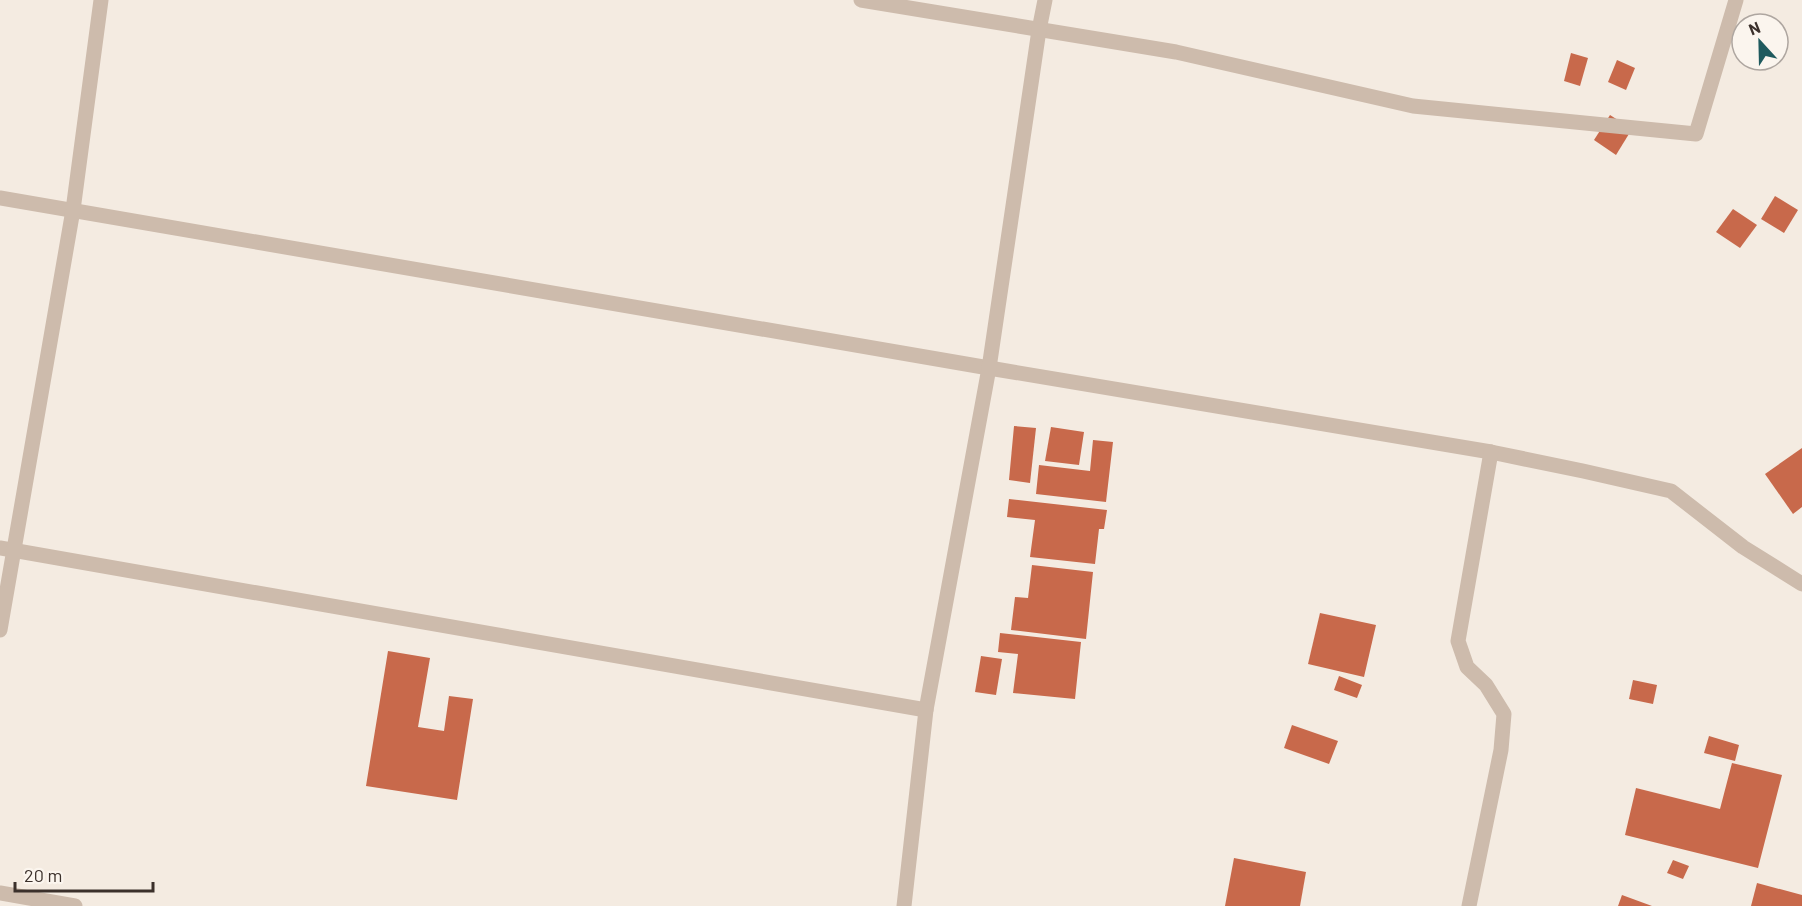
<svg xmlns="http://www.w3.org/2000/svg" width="1802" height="906" font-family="Barlow,sans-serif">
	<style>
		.building { fill: #c8694b }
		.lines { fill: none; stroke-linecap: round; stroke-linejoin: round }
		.street { stroke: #cdbbac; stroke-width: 15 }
	</style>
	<rect width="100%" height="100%" fill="#f4ebe1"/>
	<!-- building -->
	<g class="building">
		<path d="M1571,53L1588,58L1580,86L1564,81Z"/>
		<path d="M1617,60L1635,68L1626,90L1608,82Z"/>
		<path d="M1610,115L1632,129L1616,155L1594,140Z"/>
		<path d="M1775,196L1798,210L1784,233L1761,219Z"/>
		<path d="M1733,209L1757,225L1740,248L1716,232Z"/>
		<path d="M1014,426L1036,428L1030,483L1009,480Z"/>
		<path d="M1051,427L1084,432L1079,465L1045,461Z"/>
		<path d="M1093,440L1113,442L1106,502L1036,494L1039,465L1090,471Z"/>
		<path d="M1802,448V507L1793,514L1765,474Z"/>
		<path d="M1009,499L1107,510L1104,529H1099L1095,564L1030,557L1035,520L1007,517Z"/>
		<path d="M1032,565L1093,572L1086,639L1011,630L1015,597L1028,598Z"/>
		<path d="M1320,613L1376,625L1364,677L1308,664Z"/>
		<path d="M1000,633L1081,642L1075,699L1013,693L1018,654L998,652Z"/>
		<path d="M388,651L430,658L418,727L444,731L449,696L473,699L457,800L366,786Z"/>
		<path d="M981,656L1002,659L996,695L975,692Z"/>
		<path d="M1339,676L1362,685L1357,698L1334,690Z"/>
		<path d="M1633,680L1657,685L1653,704L1629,699Z"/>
		<path d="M1292,725L1338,741L1329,764L1284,748Z"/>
		<path d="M1709,736L1739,745L1735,761L1704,753Z"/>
		<path d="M1732,763L1782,775L1758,868L1625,835L1636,788L1720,809Z"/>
		<path d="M1234,858L1306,872L1300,906H1225Z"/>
		<path d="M1673,860L1689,866L1683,879L1667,873Z"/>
		<path d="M1757,883L1802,895V906H1751Z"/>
		<path d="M1622,895L1652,906H1618Z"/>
	</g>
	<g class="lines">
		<!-- street -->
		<g class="street">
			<path d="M861,0L1176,52L1413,106L1696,134L1736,0"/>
			<path d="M0,198L989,368L1491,452L1583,471L1671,491L1743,547L1802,584"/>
			<path d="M0,548L926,710"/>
			<path d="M0,630L73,210L101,0"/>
			<path d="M0,893L75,906"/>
			<path d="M904,906L926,710L989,368L1039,30L1045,0"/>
			<path d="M1469,906L1501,750L1504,714L1486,685L1467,667L1458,641L1491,452"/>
		</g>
	</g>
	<!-- north arrow -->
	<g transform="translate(1760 42) rotate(338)"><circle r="28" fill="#fbf5ee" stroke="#aea6a0" stroke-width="1.5"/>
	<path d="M0-4.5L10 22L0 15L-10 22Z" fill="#1f5a5e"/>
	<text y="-9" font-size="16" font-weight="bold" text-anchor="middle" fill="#3b302b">N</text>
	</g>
	<!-- scale -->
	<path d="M15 882v9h138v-9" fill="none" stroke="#3b302b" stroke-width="3"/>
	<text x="24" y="882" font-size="18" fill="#3b302b" stroke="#fbf5ee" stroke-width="4.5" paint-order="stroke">20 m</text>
</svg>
